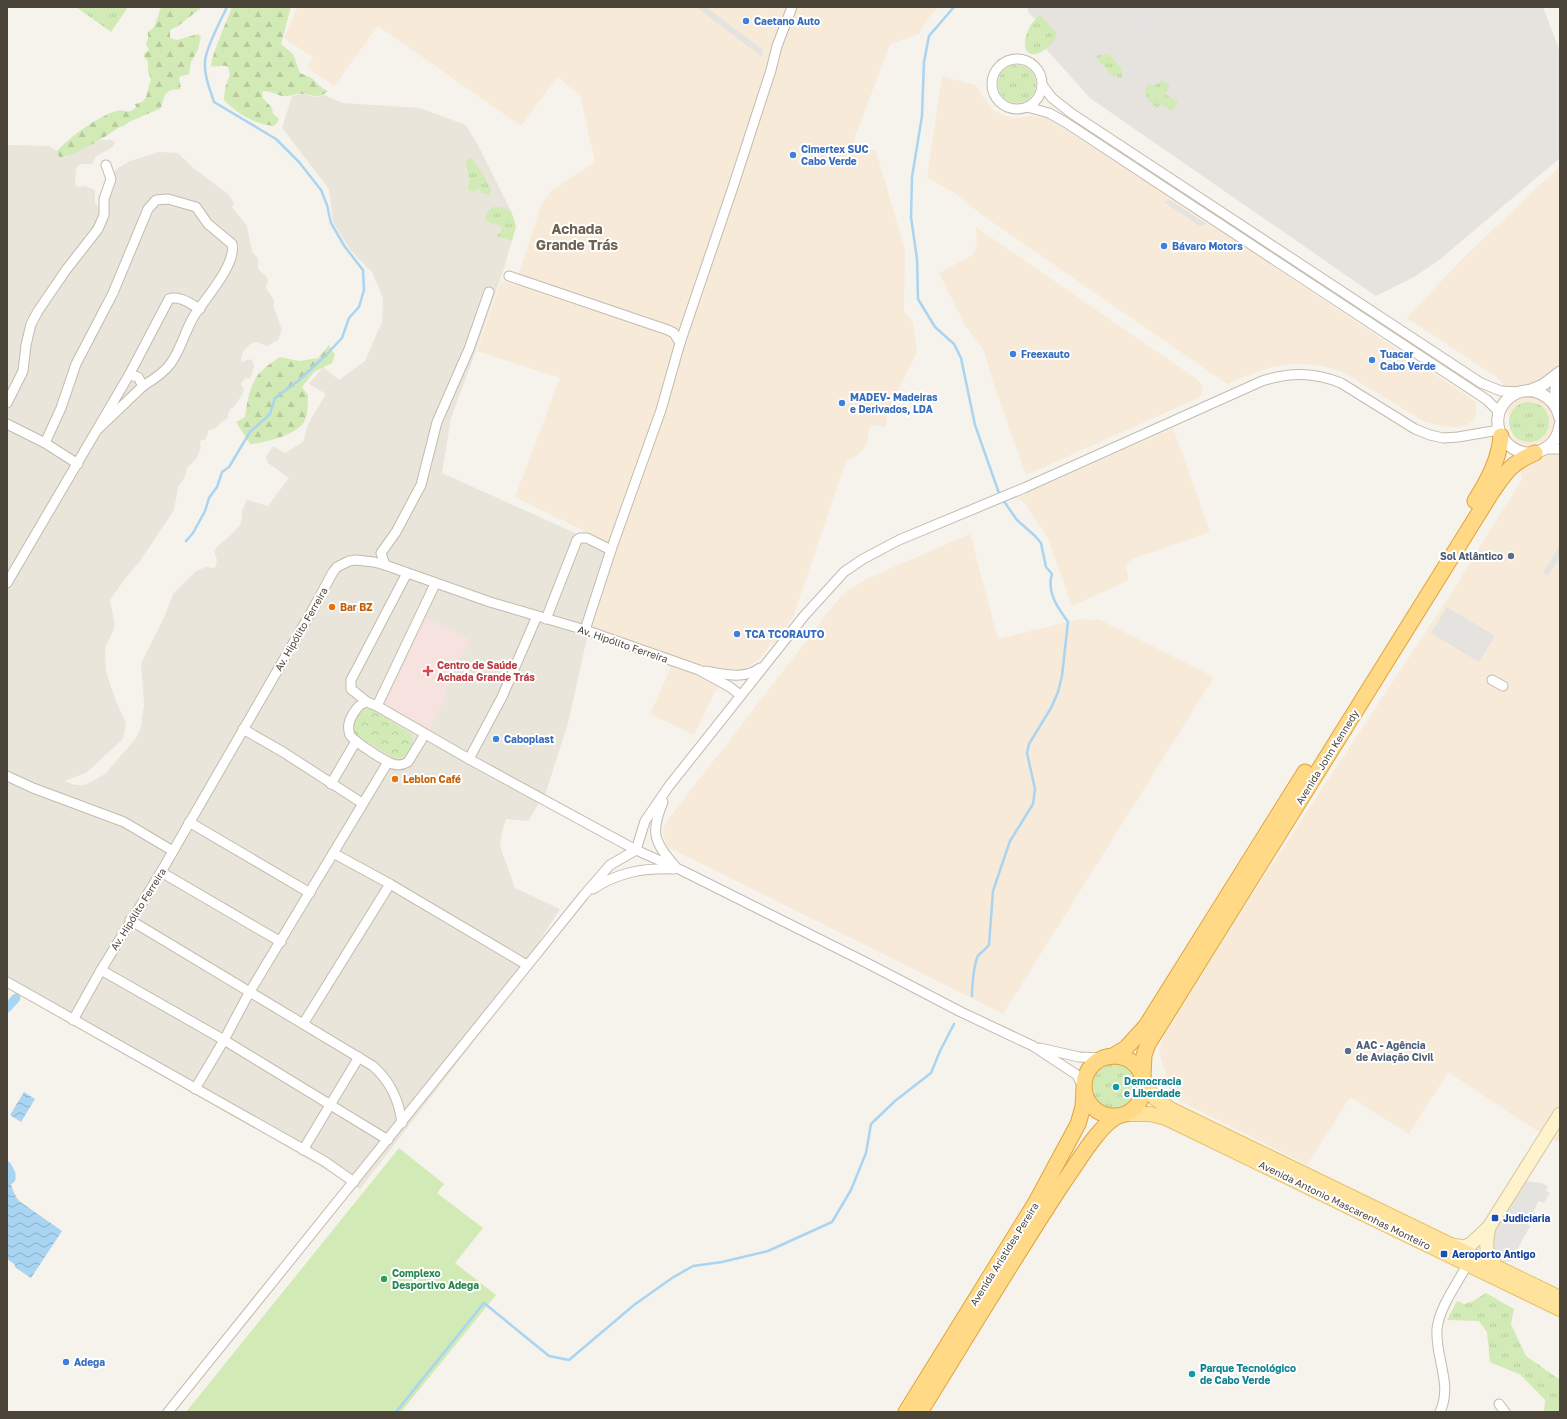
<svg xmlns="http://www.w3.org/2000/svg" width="1567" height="1419" font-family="'Golos Text',sans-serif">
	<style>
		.residential { fill: #eae5da }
		.commercial { fill: #f7ead8 }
		.industrial { fill: #e6e2dd }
		.medical { fill: #f6e3e0 }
		.grass { fill: url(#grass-tufts) }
		.forest { fill: url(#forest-firs) }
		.park { fill: url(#park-crowns) }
		.pitch { fill: #d2eab5 }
		.parking { fill: #e5e3e0 }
		.water { fill: url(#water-waves) }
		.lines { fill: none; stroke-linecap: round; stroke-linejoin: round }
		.stream { stroke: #a9d4f2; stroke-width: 2.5 }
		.canal { stroke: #a9d4f2; stroke-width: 9 }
		.minor-casing { stroke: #c2bbae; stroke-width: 11 }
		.tertiary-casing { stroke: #c2bbae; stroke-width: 13 }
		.secondary-casing { stroke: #d6c79b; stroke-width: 15 }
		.primary-casing { stroke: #e6c16a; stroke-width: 16 }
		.trunk-casing { stroke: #e0a43c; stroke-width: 17 }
		.minor { stroke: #fff; stroke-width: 9 }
		.tertiary { stroke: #fff; stroke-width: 11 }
		.secondary { stroke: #fff3cd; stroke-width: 13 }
		.primary { stroke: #ffe39c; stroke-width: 14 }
		.trunk { stroke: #ffd985; stroke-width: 15 }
		.shop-dot { fill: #3f7fe0; stroke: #fff; stroke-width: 1.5 }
		.service-dot { fill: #5c6f8a; stroke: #fff; stroke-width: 1.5 }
		.food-dot { fill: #e8710a; stroke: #fff; stroke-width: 1.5 }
		.health-dot { fill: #e0444e; stroke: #fff; stroke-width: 1.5 }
		.culture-dot { fill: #0f9aa8; stroke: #fff; stroke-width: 1.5 }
		.transit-dot { fill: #1a4fb4; stroke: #fff; stroke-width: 1.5 }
		.leisure-dot { fill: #2e9e5b; stroke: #fff; stroke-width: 1.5 }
		.labels { text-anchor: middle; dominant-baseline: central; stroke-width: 4; stroke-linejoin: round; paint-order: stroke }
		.shop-label { font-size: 10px; font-weight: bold; fill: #366cbe; stroke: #fff; text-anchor: start }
		.service-label { font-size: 10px; font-weight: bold; fill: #4e5e75; stroke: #fff; text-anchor: end }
		.food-label { font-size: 10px; font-weight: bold; fill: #c56008; stroke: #fff; text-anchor: start }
		.street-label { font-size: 10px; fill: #4b4439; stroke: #fff }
		.health-label { font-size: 10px; font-weight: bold; fill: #be3a42; stroke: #fff; text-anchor: start }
		.culture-label { font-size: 10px; font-weight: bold; fill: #0d838f; stroke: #fff; text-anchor: start }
		.transit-label { font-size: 10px; font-weight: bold; fill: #164399; stroke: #fff; text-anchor: start }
		.leisure-label { font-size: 10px; font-weight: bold; fill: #27864d; stroke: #fff; text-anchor: start }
		.district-label { font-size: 14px; font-weight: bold; fill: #6e6250; stroke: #fff }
	</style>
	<defs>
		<pattern id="grass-tufts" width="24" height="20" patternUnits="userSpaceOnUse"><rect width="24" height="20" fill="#d2eab5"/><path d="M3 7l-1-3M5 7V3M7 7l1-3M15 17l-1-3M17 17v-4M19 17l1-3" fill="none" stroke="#b6ca9c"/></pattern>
		<pattern id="forest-firs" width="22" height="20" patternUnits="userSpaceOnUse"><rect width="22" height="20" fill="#d2eab5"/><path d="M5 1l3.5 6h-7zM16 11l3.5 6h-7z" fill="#b6ca9c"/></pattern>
		<pattern id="park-crowns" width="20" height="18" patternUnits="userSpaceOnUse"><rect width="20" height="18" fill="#d2eab5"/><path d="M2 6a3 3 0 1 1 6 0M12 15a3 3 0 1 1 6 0" fill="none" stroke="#b6ca9c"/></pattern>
		<pattern id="water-waves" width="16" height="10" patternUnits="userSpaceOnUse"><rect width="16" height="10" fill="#a9d4f2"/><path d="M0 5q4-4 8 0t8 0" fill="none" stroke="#8caec5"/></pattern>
	</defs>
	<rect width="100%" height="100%" fill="#f6f3ec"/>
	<!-- residential -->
	<path class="residential" d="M301,94L317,97L324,95L343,103L420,108L466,125L479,147L511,211L516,226L505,265L474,356L451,418L442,473L615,551L587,638L568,723L546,792L528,821L506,819L502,832L500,846L515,888L560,909L481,1032L360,1189L7,987V145L49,146L57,151L63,158L100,140H112L115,142L113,147L96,156L92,164H82L79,165L76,169L75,185L77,187L85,186L95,190V202L100,210L99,221L94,230L84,236V240L98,234L108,216L107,184L111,175L118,168L130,161L159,152L178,153L191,166L229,195L234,203L232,207L247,226L252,252L258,258V269L267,277L268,282L266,286L267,290L274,300V308L282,330L278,340L267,346L256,342L250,344L243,352L241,358V362L251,359L253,362L254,367L251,377L248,379L246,377L241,384L244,389L242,395L234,407L230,409L228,414V418L220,423L216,428L209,430L205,440H201L200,445L201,448L196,459L187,468L185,477L178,487L174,510L140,561L127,576L110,600L115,626L105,648L106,672L116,701L126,723L123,739L86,773L64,781L75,785H85L105,774L136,738L141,726L144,704L141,664L166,613L173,594L196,571L206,567L215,568L217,560L214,551L219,545L231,535L240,525L242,519V511L247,500L268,506L289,478L268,463L266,457L273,446L285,453L303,442L308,424L326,394L309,384L323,367L339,380L365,361L382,322L383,298L372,272L351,251L333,222L329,189L282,128L292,96Z"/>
	<!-- commercial -->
	<g class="commercial">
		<path d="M297,7H938L927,20L919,34L890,44L852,145L876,151L905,250L904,312L913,322L917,352L890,406L887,415L886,427L870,425L866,446L857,456L846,461L793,617L775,643L770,642L768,648L761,657L715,691L694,735L650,714L671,667L587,638L614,551L577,534L600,539L515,497L560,378L477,351L501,281L515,285L542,203L551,191L595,162L580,95L557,77L521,126L378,26L334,86L307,67L313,57L284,38Z"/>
		<path d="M942,76L975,85L993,110L1005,116L1014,118L1032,116L1047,118L1159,190L1476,402L1477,410L1474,420L1467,425L1458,427H1446L1425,422L1343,372L1318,365L1289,364L1273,367L1253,373L1227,384L982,215L956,194L927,177Z"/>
		<path d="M1560,166V1143L1531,1127L1448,1072L1409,1134L1350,1097L1307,1165L1172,1097L1159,1051L1164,1034L1239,914L1447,600L1522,479L1501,380L1407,318L1462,259Z"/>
		<path d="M976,227L1198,380L1203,387L1201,395L1198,398L1026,475L993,382L984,351L965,325L939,273L973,255L977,242Z"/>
		<path d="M1173,428L1210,532L1132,559L1125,566L1128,577L1127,581L1072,606L1048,538L1023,501L1016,498Z"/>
		<path d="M970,534L998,639L1079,619L1100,620L1214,677L1003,1014L670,848L667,846L663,832L665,825L667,821L841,596L849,589L871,577Z"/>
	</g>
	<!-- industrial -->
	<path class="industrial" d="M1027,7H1543L1560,52V158L1439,260L1414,277L1376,296L1090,98L1029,30L1036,20L1029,13Z"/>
	<!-- medical -->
	<path class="medical" d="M425,618L470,639L444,694L446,696L430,729L388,706L386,702Z"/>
	<!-- grass -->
	<g class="grass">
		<path d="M76,7H128L111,32Z"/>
		<path d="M1040,15L1056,32C1057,38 1054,41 1050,45C1023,71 1015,36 1040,15Z"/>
		<path d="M1109,54L1121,68L1122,79L1112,75L1097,59L1096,57L1099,55Z"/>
		<circle cx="1017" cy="84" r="19"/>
		<path d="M1162,80L1170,86L1165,94L1178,102L1172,111L1160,104L1158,108C1148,102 1141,94 1149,83L1153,87Z"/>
		<path d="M471,157L485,178L491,189L489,195L482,193L478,189L473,192L468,190L469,179L466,162L467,160Z"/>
		<path d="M494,207H501L511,211L516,226L512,241L497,236L498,233L500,234L502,227L486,221C486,214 487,210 494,207Z"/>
		<circle cx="1529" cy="422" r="20"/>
		<circle cx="1115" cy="1086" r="24"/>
		<path d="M1486,1293L1514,1309L1511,1324L1526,1356L1560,1380V1412H1544L1545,1400L1521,1375L1490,1362L1487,1332L1479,1321L1447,1320L1457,1301L1464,1304L1473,1301Z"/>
	</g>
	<!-- forest -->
	<g class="forest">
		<path d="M161,7H202L178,26L170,30V37L172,39L177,40L198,34L201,36L198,50L191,62L189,74L179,77L181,89C178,90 174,89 171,90C163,93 163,102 161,108L129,122C125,127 119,126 115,130C107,136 67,160 59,157L57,151C71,136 97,117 116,111C124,108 128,116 136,107L135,104C150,102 146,90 151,80L148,70V61L144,57V54L149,50L146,44L148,38V32C149,31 151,30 153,28C156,25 159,12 161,7Z"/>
		<path d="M232,7H291L281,44L293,54L300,73L312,78L322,88L328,91C318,100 313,94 302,94C296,93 289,97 283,96C276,95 268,89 262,92L263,98L272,108L273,114L279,119L277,123L274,126C255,124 237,114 224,100C224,91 226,83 230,75L228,67C223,64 217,68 211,66V64C216,44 225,26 232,7Z"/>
		<path d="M329,345L335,355L332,363L314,372L302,387L308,395C308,404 308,419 302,425C291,436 265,443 250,444L236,422L245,417C250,386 251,375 280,357L299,361L318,358Z"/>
	</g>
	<!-- park -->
	<path class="park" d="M364,708L372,709L411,734C417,743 405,762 393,758L354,733C351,725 357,713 364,708Z"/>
	<!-- pitch -->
	<path class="pitch" d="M399,1148L444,1184L437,1193L483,1228L455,1263L496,1295L401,1412H186Z"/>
	<!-- parking -->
	<g class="parking">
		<path d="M696,7H706L763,50L762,57Z"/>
		<path d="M1161,13L1162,17L1155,18V22L1148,23V27L1141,28V33H1134L1135,38L1127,39L1128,43L1121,44V48L1097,51L1096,47L1103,46V42L1110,41L1109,37L1116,36L1115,32L1122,31V27L1128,26V21L1135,20L1134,16Z"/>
		<path d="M1169,30H1173L1174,45H1170L1171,48H1167V50L1163,51V53L1159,54V56L1156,57V59H1152V62H1148V65H1144L1145,67L1141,68V70L1137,71V73L1133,74V76H1130V79H1126L1124,65L1128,64V62L1132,61V59L1135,58V56H1139V53H1143V50H1147L1146,48L1150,47V45L1154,44V42L1158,41L1157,39L1161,38V36H1165V33H1169Z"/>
		<path d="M1174,59L1177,64L1153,82L1149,77Z"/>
		<path d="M1176,106L1279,168L1273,176L1171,114Z"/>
		<path d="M1289,174L1392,237L1387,245L1284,183Z"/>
		<path d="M1170,200L1206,224L1200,226L1164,202Z"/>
		<path d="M1560,545V557L1548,576L1543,573Z"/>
		<path d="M1447,607L1495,636L1479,662L1431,633Z"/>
		<path d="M1525,1181L1541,1183L1548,1186L1546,1191L1550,1193L1544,1203L1539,1201L1533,1212L1537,1215L1534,1221L1529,1218L1526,1223L1530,1226L1511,1261L1504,1262L1496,1258L1494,1255L1492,1235Z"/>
	</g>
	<!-- water -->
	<g class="water">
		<path d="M24,1092L35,1099L21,1122L10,1115Z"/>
		<path d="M7,1173C11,1182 12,1192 19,1201L62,1231L31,1278L16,1268L14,1264L7,1259Z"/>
	</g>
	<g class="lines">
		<!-- stream -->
		<g class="stream">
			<path d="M954,7L929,36L924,62L922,116L912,177L911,217L917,259L918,299L935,327L954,344L961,358L975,425L1000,496"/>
			<path d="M186,541L193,533L205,511L209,498L217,487L222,472L229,467L250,432L270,414L275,398L298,381L324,357L342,338L349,318L359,307L364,290L363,270L345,247L331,223L327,205L321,190L299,162L276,139L214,102C210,89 204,76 205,62C205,49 221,20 227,7"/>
			<path d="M972,996C972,988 974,962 978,956C981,952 985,950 989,945L993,891L1010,841L1033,804L1035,789L1027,753L1029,744L1051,708L1058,692L1062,676L1068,622C1058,608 1046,592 1052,574L1046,567L1041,543L1035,536L1017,520L1003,500"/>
			<path d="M396,1412L484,1303L549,1356L569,1360L634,1305L672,1278L693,1266L722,1262L768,1251L832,1222L851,1190L866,1153L871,1124L895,1101L931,1073L940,1051L954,1024"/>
		</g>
		<!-- canal -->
		<g class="canal">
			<path d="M7,1008L16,998"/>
			<path d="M7,1166L11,1174V1179L9,1180"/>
		</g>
		<!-- minor casing -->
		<g class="minor-casing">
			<g id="minor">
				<circle cx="1017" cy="84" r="25"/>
				<path d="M1043,86L1052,98L1071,113L1481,383L1501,391L1519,392"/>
				<path d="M1027,107L1049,113L1065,122L1475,392L1487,400L1497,410L1498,420"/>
				<path d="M509,276L668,330L674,333L680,343"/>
				<path d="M129,375L169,299C179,295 191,304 200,309"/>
				<path d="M7,403L23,371L26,345L31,324L38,311L66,270L98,229L104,215V199L111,179L106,165"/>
				<path d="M7,424L45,443L78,464"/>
				<path d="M45,443L61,408L76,364L113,293L148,209L156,200L168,199L196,207L208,224L232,244C237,264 204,300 194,316C185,331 181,349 171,363C164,373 153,380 143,386"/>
				<path d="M1544,449H1560"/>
				<path d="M385,565L381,553L396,532L421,485L437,422L469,349L489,292"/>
				<path d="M7,583L129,375L138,377L143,386L97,430"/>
				<path d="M435,584L377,706L469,759L502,697L537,616"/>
				<path d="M546,619L577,540L580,538H587L611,550"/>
				<path d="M585,630L611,550L661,410L680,343L733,187L771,70L777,46L792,7"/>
				<path d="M705,671C724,674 744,680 760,668"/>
				<path d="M1492,680L1503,686"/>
				<path d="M367,702L351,689V680L407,573"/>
				<path d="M377,706L367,702C359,704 357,708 353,714C349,720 347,727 350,735C353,741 386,762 393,764C399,766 403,765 408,762L425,734"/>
				<path d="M243,729L283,752L362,803"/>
				<path d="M469,759L636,850L681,870L865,962L961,1012L1033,1046L1077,1075L1084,1089"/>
				<path d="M7,776L33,788L124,822L173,851"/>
				<path d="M331,784L356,741"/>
				<path d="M663,802C650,833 654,842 675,866"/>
				<path d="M189,822L310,893"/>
				<path d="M161,872L281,942"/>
				<path d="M390,884L527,965"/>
				<path d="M593,889C618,872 644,868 674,869"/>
				<path d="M130,920L373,1066C390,1081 399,1100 402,1123"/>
				<path d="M101,970L224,1040L388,1140"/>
				<path d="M7,982L324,1161L354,1182"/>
				<path d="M73,1020L101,970L161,872L313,609L333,572L337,567L349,561L356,560L374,562L385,565L490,602L585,630L699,670L730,687L740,695"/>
				<path d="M303,1024L390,884L333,853"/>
				<path d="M1040,1048L1079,1057L1104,1058"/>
				<path d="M195,1089L224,1040L249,993L388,762"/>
				<path d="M303,1150L359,1057"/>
				<path d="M1499,1404L1505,1412"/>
				<path d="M168,1412L584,895L610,865L636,850L645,821L669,786L804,616L844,572L863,559L899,540L1024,488L1262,381C1290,372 1314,372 1341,383L1415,429L1430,435L1443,438L1458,437L1499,430"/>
				<path d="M1440,1412C1453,1384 1435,1358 1437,1329C1439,1308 1457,1284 1467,1265"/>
			</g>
		</g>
		<!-- tertiary casing -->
		<g class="tertiary-casing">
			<g id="tertiary">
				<path d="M1528,391L1543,385L1560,372"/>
				<path d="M1555,405L1557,375"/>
				<path d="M1560,418C1555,396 1530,382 1510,397C1478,423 1515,471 1549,446C1555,441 1559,433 1560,425"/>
			</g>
		</g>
		<!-- secondary casing -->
		<g class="secondary-casing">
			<g id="secondary">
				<path d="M1489,1227C1485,1246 1485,1253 1498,1269"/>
				<path d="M1451,1245L1464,1247L1471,1244L1489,1227L1560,1114"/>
			</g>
		</g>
		<!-- primary casing -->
		<g class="primary-casing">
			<g id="primary">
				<path d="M1144,1086L1155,1098L1170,1109L1560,1298"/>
				<path d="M1126,1114H1150L1166,1118L1560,1309"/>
			</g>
		</g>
		<!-- trunk casing -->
		<g class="trunk-casing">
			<g id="trunk">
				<path d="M1475,501C1488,480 1499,460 1501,436"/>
				<path d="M1113,1056L1126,1048L1146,1026L1305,772"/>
				<circle cx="1114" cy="1086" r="30"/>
				<path d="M1143,1077L1144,1055L1148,1044L1492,492C1506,472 1511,463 1535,453"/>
				<path d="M906,1412L1036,1202L1078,1124L1083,1107L1084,1089"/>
				<path d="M920,1412C967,1336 1014,1258 1063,1183C1077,1164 1098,1126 1118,1116"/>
			</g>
		</g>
		<!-- minor -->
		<use href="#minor" class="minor"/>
		<!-- tertiary -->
		<use href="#tertiary" class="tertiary"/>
		<!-- secondary -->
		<use href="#secondary" class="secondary"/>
		<!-- primary -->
		<use href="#primary" class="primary"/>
		<!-- trunk -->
		<use href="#trunk" class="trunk"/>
	</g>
	<!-- markers -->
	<g class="shop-dot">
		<circle cx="746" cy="21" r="4"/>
		<circle cx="793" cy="155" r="4"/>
		<circle cx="1164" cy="246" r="4"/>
		<circle cx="1013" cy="354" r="4"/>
		<circle cx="1372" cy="360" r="4"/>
		<circle cx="842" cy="403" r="4"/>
		<circle cx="737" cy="634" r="4"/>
		<circle cx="496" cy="739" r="4"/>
		<circle cx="66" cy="1362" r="4"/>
	</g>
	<g class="service-dot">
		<circle cx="1511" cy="556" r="4"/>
		<circle cx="1348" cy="1051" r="4"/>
	</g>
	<g class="food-dot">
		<circle cx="332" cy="607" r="4"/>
		<circle cx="395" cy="779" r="4"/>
	</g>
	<path class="health-dot" d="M426 665h4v4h4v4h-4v4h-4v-4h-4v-4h4z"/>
	<g class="culture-dot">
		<circle cx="1116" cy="1087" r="4"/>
		<circle cx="1192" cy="1374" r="4"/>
	</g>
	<g class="transit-dot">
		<rect x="1491" y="1214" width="8" height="8" rx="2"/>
		<rect x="1440" y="1250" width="8" height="8" rx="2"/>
	</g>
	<circle class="leisure-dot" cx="384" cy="1279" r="4"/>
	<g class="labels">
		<!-- shop labels -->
		<g class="shop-label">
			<text x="754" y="21">Caetano Auto</text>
			<text x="801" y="149">Cimertex SUC<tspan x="801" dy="12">Cabo Verde</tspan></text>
			<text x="1172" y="246">Bávaro Motors</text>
			<text x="1021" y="354">Freexauto</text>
			<text x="1380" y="354">Tuacar<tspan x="1380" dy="12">Cabo Verde</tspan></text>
			<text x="850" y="397">MADEV- Madeiras<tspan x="850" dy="12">e Derivados, LDA</tspan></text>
			<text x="745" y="634">TCA TCORAUTO</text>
			<text x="504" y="739">Caboplast</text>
			<text x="74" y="1362">Adega</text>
		</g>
		<!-- service labels -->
		<g class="service-label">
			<text x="1503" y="556">Sol Atlântico</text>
			<text x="1356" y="1045" text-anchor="start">AAC - Agência<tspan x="1356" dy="12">de Aviação Civil</tspan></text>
		</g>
		<!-- food labels -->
		<g class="food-label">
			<text x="340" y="607">Bar BZ</text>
			<text x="403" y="779">Leblon Café</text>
		</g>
		<!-- street labels -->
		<g class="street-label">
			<text transform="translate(301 629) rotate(-60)">Av. Hipólito Ferreira</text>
			<text transform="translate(623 644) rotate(19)">Av. Hipólito Ferreira</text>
			<text transform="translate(1327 757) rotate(-58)">Avenida John Kennedy</text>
			<text transform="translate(138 909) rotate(-58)">Av. Hipólito Ferreira</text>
			<text transform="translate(1345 1205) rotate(26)">Avenida Antonio Mascarenhas Monteiro</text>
			<text transform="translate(1004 1254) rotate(-58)">Avenida Aristides Pereira</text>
		</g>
		<!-- health labels -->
		<g class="health-label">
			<text x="437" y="665">Centro de Saúde<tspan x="437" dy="12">Achada Grande Trás</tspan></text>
		</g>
		<!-- culture labels -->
		<g class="culture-label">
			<text x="1124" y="1081">Democracia<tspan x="1124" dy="12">e Liberdade</tspan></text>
			<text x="1200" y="1368">Parque Tecnológico<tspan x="1200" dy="12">de Cabo Verde</tspan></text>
		</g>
		<!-- transit labels -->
		<g class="transit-label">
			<text x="1503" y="1218">Judiciaria</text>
			<text x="1452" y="1254">Aeroporto Antigo</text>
		</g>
		<!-- leisure labels -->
		<g class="leisure-label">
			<text x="392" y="1273">Complexo<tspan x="392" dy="12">Desportivo Adega</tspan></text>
		</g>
		<!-- district labels -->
		<g class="district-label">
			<text x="577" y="228">Achada<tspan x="577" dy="16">Grande Trás</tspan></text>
		</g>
	</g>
	<!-- border -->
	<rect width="1567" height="1419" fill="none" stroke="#4b4439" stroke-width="16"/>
</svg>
